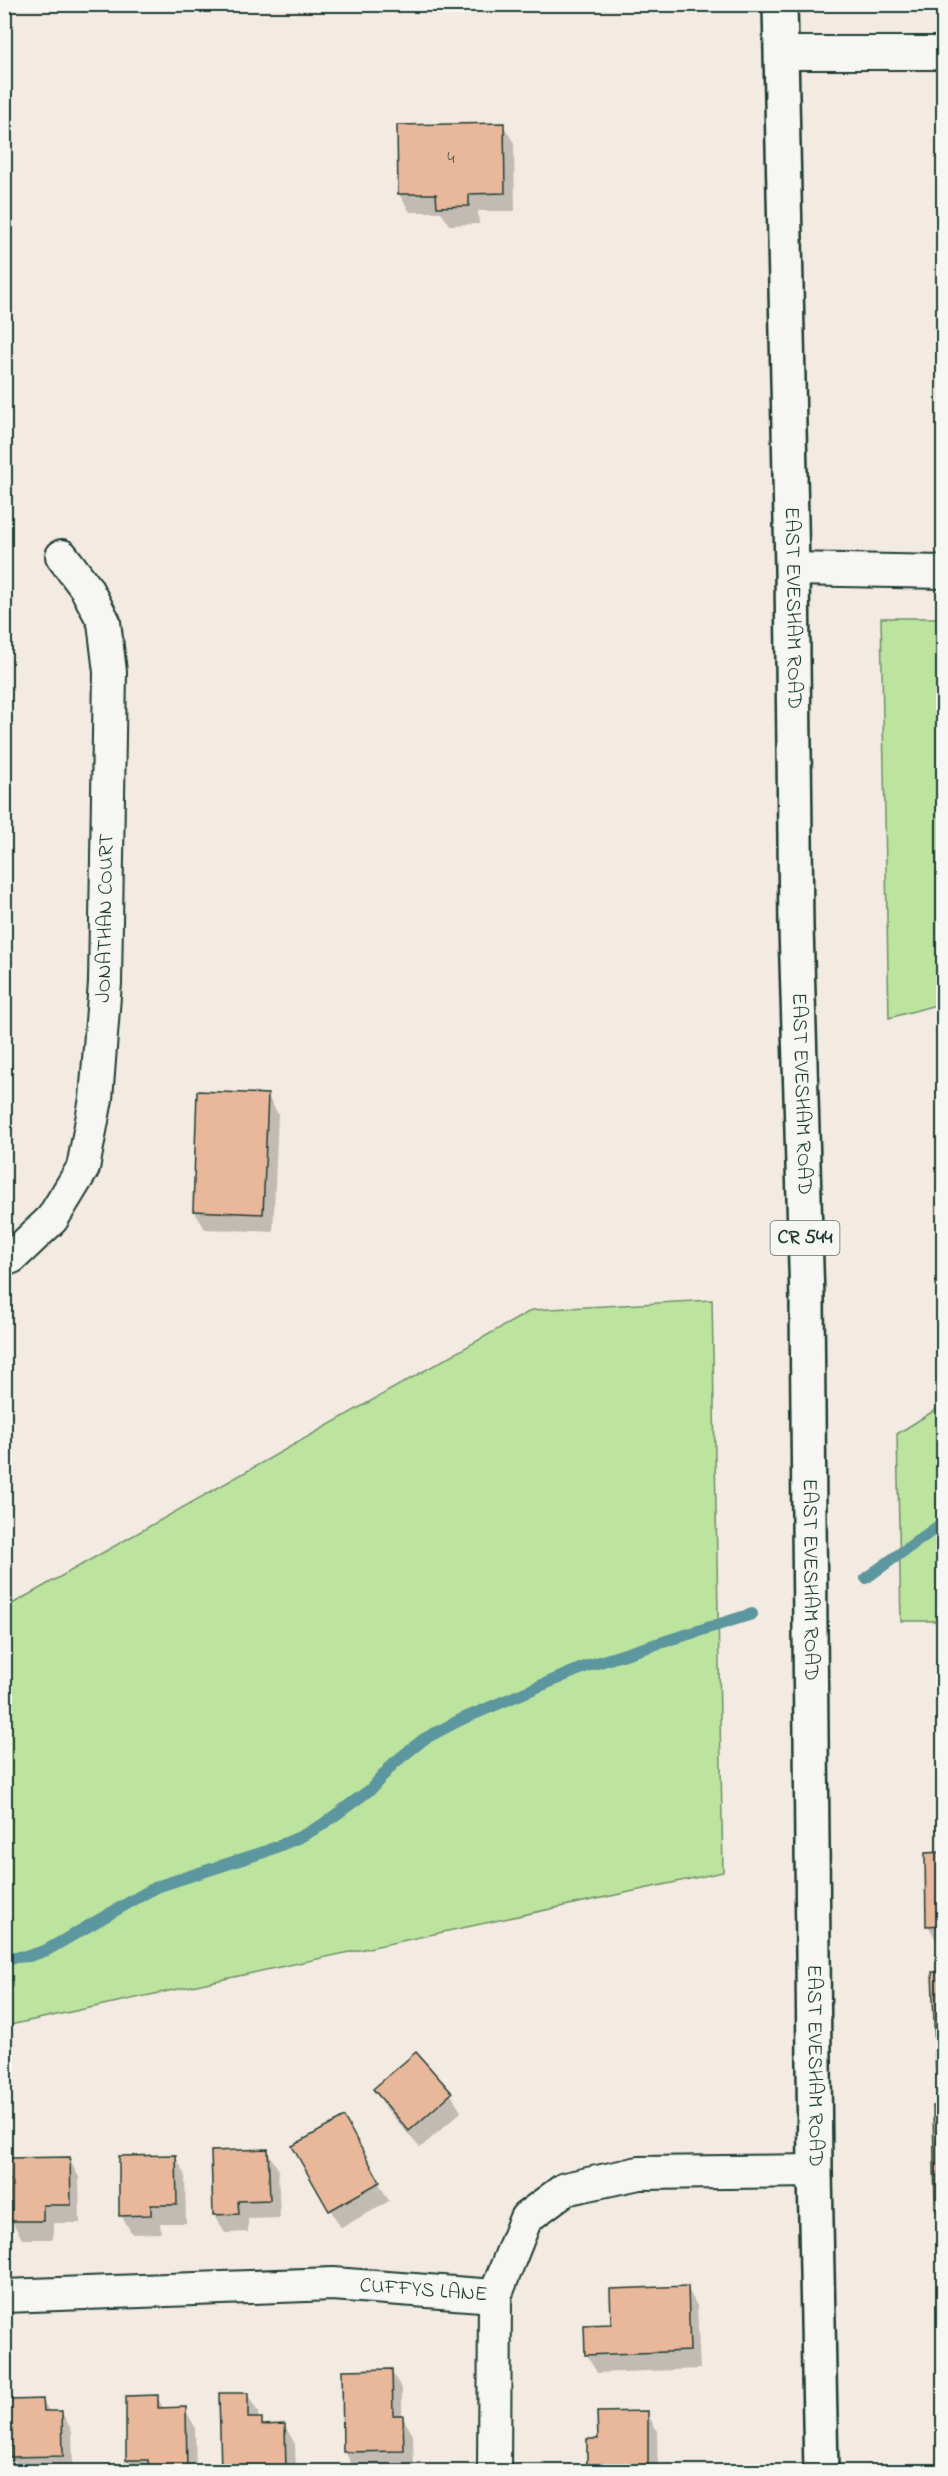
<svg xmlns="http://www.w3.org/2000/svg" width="948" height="2476" font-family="'Indie Flower',sans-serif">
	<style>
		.green { fill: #bce49f; stroke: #6e906a; stroke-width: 1.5 }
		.shadow { fill: #0003 }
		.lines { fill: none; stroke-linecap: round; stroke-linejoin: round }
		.stream { stroke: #5c969e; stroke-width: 12 }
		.building { fill: #e9b89b; stroke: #1f3d34; stroke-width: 1.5 }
		.minor-casing { stroke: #1f3d34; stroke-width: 36 }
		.primary-casing { stroke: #1f3d34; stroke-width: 38 }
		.minor { stroke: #f6f6f2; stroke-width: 32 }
		.primary { stroke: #f6f6f2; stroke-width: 33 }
		.labels { text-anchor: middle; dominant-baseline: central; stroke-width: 6; stroke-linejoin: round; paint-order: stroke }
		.number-label { font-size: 18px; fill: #525c4e }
		.shield { fill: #f6f6f2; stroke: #60746d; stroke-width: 1.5 }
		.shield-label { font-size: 20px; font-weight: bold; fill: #1f3d34 }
		.street-label { font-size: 21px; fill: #1f3d34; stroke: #f6f6f2 }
	</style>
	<rect width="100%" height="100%" fill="#f3eae1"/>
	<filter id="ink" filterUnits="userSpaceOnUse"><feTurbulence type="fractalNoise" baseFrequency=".0167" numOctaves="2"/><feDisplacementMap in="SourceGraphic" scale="12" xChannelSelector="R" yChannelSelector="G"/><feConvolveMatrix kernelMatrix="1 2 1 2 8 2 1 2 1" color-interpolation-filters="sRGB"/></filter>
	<g filter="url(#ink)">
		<!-- green -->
		<g class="green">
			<path d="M881,618H944L943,1003L889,1018Z"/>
			<path d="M712,1300L723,1872L5,2026V1608L532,1310Z"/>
			<path d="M943,1405V1621H901L897,1434Z"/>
		</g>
		<!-- shadow -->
		<g class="shadow">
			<path d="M503,125L514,143L515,211H478L479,224L449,225L441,212H410L399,194Z"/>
			<path d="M267,1095L278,1114L273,1232L205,1229L194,1211Z"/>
			<path d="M944,1854V1944H938L928,1925Z"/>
			<path d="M944,1973V2080L938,2070Z"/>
			<path d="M375,2089L451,2094L461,2112L420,2148L386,2108Z"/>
			<path d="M944,2107V2220L937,2208Z"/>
			<path d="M343,2119L389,2201L341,2228L294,2146Z"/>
			<path d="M267,2151L278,2169L280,2218L248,2219V2232L225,2233L214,2214Z"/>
			<path d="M175,2156L185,2174L186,2223H160L161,2233L132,2234L121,2215Z"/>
			<path d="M69,2159L79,2177L80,2223H53V2239H22L12,2221Z"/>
			<path d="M687,2287L697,2306L700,2369L597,2373L587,2355L612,2326Z"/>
			<path d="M343,2371H391L402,2389V2416L413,2435L414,2469L355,2470L345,2452Z"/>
			<path d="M247,2394L258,2412V2419L265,2426H285L295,2444L296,2472H222Z"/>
			<path d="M157,2397L164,2409H185L195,2427L196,2472H135L128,2459Z"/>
			<path d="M43,2401L50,2413H62L72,2431L73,2472H20L11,2456Z"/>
			<path d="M647,2413L657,2431L658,2472H589L599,2440Z"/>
		</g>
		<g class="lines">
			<!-- stream -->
			<g class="stream">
				<path d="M866,1578L944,1522"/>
				<path d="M4,1958L29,1956L47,1950L156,1887L264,1852L300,1837L322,1825L371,1789L394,1763L424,1739L460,1720L587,1666L752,1614"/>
			</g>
		</g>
		<!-- building -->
		<g class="building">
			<path d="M504,123L505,193L469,194V206L437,207L436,194H398L397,125Z"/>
			<path d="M197,1091L268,1094L263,1214L193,1211Z"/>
			<path d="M944,1852V1925L926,1926L925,1853Z"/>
			<path d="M932,1972H944V2071H936Z"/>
			<path d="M416,2052L452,2093L409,2131L373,2089Z"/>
			<path d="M933,2106H944V2208L935,2209Z"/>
			<path d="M344,2117L380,2182L329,2211L292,2146Z"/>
			<path d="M268,2149L270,2200L238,2201L239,2214L213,2215L211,2151Z"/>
			<path d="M176,2155L177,2205H151V2215L119,2216V2156Z"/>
			<path d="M70,2157L71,2205H43V2221H10L9,2158Z"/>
			<path d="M940,2256H944V2344H942Z"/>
			<path d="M688,2286L690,2351L585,2355L584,2325L611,2324L610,2289Z"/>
			<path d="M392,2369L393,2415H403L404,2451L343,2452L342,2370Z"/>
			<path d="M941,2391H944V2471H942Z"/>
			<path d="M219,2393H248V2418H262V2425L285,2424L286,2472H221Z"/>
			<path d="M158,2395V2408L186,2407L187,2472H149L148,2460H126V2396Z"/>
			<path d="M43,2399L44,2411H62L63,2456L10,2457L9,2400Z"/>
			<path d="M648,2411V2472H587V2439H598L597,2412Z"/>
		</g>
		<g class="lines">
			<!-- minor casing -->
			<g class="minor-casing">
				<g id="minor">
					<path d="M781,53H944"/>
					<path d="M792,569L944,572"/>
					<path id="s1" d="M4,1260L12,1257L52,1219L83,1168L96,1099L105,983L110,672L104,622L86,588L62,556"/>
					<path id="s2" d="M4,2296L333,2284L495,2296"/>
					<path d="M494,2472L495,2296L526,2218L565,2189L639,2173L815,2171"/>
				</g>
			</g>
			<!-- primary casing -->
			<g class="primary-casing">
				<g id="primary">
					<path id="s3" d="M780,4L792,569L796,927L807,1300L815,2171L821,2472"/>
				</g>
			</g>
			<!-- minor -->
			<use href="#minor" class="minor"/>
			<!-- primary -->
			<use href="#primary" class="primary"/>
		</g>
	</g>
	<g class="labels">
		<!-- number labels -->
		<g class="number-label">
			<text x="451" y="159">4</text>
		</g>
		<!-- shield labels -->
		<rect class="shield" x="770.5" y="1221" width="69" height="34" rx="4.5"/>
		<g class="shield-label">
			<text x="805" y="1238">CR 544</text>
		</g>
		<!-- street labels -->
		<g class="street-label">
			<text stroke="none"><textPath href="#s3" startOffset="604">EAST EVESHAM ROAD</textPath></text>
			<text stroke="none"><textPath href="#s1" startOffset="375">JONATHAN COURT</textPath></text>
			<text stroke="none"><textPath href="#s3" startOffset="1090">EAST EVESHAM ROAD</textPath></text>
			<text stroke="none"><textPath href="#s3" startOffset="1576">EAST EVESHAM ROAD</textPath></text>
			<text stroke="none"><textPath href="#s3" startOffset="2062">EAST EVESHAM ROAD</textPath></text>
			<text stroke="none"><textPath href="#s2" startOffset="420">CUFFYS LANE</textPath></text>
		</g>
	</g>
	<!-- margin -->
	<rect width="948" height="2476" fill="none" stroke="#f6f6f2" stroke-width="24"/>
	<rect x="12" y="12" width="924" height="2452" fill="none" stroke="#1f3d34" stroke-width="2" filter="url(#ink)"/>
</svg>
